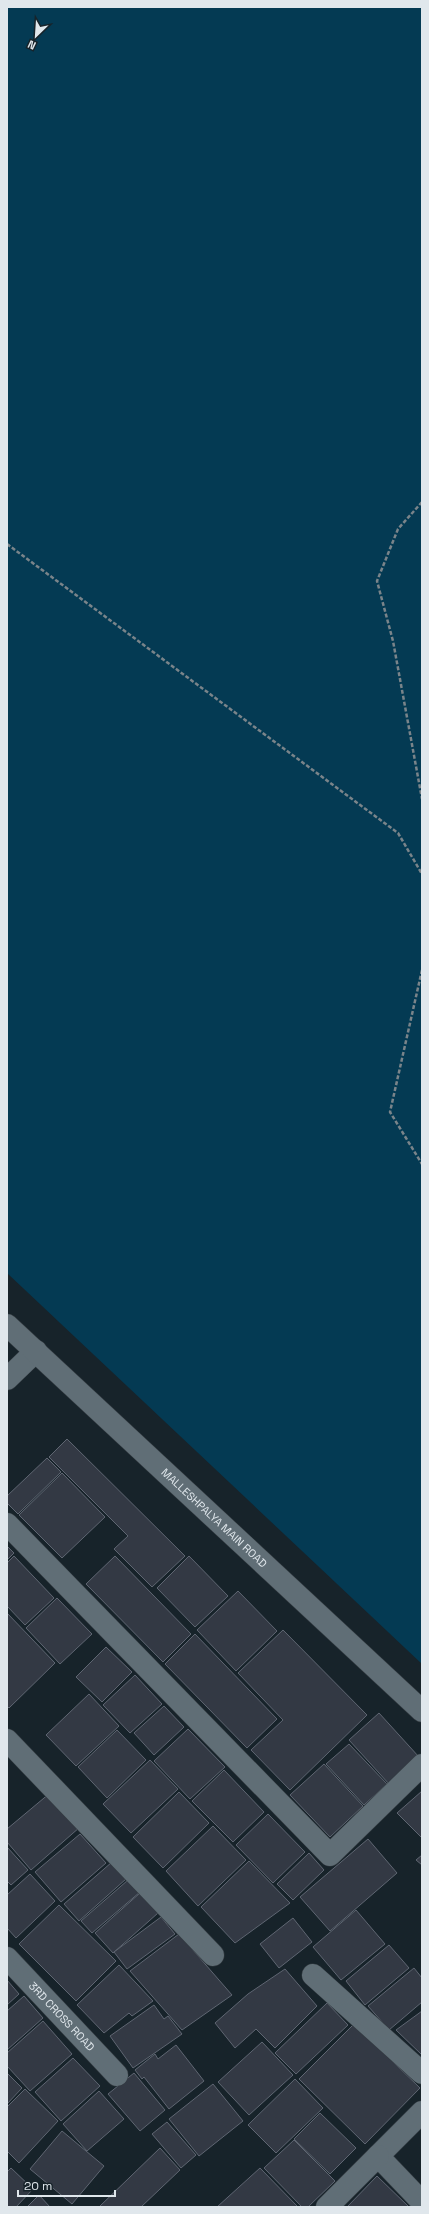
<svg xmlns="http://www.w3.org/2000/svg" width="429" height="2214" font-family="'Space Grotesk',sans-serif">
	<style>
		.green { fill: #043a53 }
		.building { fill: #333944; stroke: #5f6672 }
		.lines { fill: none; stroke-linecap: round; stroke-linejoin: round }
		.minor-casing { stroke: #343c42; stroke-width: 23 }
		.secondary-casing { stroke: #343c42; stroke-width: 23 }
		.path { stroke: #7a848a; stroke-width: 2.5; stroke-dasharray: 4 2; stroke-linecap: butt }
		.minor { stroke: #606e76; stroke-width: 22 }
		.secondary { stroke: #606e76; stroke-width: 22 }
		.labels { text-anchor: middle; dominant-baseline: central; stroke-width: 4; stroke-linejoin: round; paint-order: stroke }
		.street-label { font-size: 11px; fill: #e0e7ec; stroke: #17232a }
	</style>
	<rect width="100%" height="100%" fill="#17232a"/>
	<!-- green -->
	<path class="green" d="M7,7H422V1664L7,1273Z"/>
	<!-- building -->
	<g class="building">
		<path d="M67,1439L185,1556L152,1587L114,1549L128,1536L49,1457Z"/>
		<path d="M47,1458L61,1472L18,1514L7,1503V1496Z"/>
		<path d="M62,1473L105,1517L62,1558L19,1515Z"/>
		<path d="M7,1546L14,1553L7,1560Z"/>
		<path d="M14,1556L54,1598L25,1625L7,1606V1563Z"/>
		<path d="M115,1556L191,1634L163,1662L86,1584Z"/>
		<path d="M189,1556L228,1596L195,1627L157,1588Z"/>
		<path d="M238,1591L277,1631L236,1671L197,1630Z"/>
		<path d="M57,1598L92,1634L60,1664L26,1628Z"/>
		<path d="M7,1613L55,1663L9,1708L7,1706Z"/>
		<path d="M283,1630L367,1715L290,1790L251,1750L283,1720L238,1673Z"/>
		<path d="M195,1634L277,1719L247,1748L165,1664Z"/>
		<path d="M106,1647L132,1672L102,1702L76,1677Z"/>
		<path d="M135,1675L162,1704L130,1733L103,1705Z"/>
		<path d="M89,1694L119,1726L76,1766L46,1735Z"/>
		<path d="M164,1706L184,1727L154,1755L134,1733Z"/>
		<path d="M379,1713L419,1757L389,1784L349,1740Z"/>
		<path d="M188,1729L225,1767L190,1799L154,1761Z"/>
		<path d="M117,1730L146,1760L107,1798L78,1767Z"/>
		<path d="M349,1744L387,1784L364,1805L326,1764Z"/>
		<path d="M150,1760L178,1789L131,1833L103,1804Z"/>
		<path d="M324,1764L363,1806L330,1837L290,1795Z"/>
		<path d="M224,1770L264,1812L233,1842L192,1801Z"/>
		<path d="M422,1791V1838L397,1813Z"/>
		<path d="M179,1792L209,1823L163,1868L133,1837Z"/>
		<path d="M50,1793L80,1827L31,1870L7,1842V1829Z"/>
		<path d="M268,1814L305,1852L273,1883L236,1845Z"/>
		<path d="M213,1826L246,1860L198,1906L166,1871Z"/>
		<path d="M80,1834L106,1863L61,1902L35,1872Z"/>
		<path d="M368,1839L397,1873L330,1931L300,1897Z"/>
		<path d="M7,1847L28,1870L11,1885L7,1881Z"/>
		<path d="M309,1853L324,1870L293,1900L277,1884Z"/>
		<path d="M422,1855V1865L416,1860Z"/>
		<path d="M249,1861L290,1903L235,1943L201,1907Z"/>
		<path d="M112,1862L126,1879L79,1921L64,1904Z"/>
		<path d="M30,1874L55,1901L16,1938L7,1928V1895Z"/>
		<path d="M128,1880L140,1892L92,1933L81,1921Z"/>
		<path d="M140,1893L158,1913L113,1953L95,1933Z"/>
		<path d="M59,1905L116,1961L76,2001L19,1944Z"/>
		<path d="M356,1910L385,1944L341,1980L313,1947Z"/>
		<path d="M161,1917L175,1934L127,1969L114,1952Z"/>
		<path d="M293,1918L312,1942L279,1968L260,1944Z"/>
		<path d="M179,1934L232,1995L182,2030L130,1971Z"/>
		<path d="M389,1945L409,1968L365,2005L346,1981Z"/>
		<path d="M119,1965L153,2001L132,2016L129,2013L104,2033L77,2005Z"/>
		<path d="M414,1968L422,1978V2002L389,2030L368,2006Z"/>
		<path d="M285,1969L317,2006L275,2048L256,2029L235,2048L215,2023L248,1994Z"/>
		<path d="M7,1980L19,1994L7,2005Z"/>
		<path d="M24,1996L43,2018L7,2050V2011Z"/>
		<path d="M327,2003L348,2025L296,2074L275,2053Z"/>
		<path d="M154,2005L164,2019L168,2016L182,2034L133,2068L110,2036Z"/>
		<path d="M422,2011V2055L396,2030Z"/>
		<path d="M43,2021L72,2054L30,2091L7,2066V2053Z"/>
		<path d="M354,2024L420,2088L365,2144L299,2079Z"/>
		<path d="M262,2042L293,2075L249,2115L218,2082Z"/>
		<path d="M176,2045L204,2081L169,2109L144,2077L142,2079L135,2070L155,2054L158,2059Z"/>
		<path d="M73,2058L100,2086L61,2121L35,2092Z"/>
		<path d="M7,2073L22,2088L7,2104Z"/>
		<path d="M134,2073L165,2110L140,2131L108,2094Z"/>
		<path d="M295,2079L323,2108L276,2153L248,2125Z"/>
		<path d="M213,2084L243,2121L199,2156L169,2119Z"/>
		<path d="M25,2089L58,2121L19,2163L7,2151V2107Z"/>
		<path d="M99,2091L124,2119L87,2151L63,2124Z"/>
		<path d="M320,2113L356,2148L330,2174L294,2139Z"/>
		<path d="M167,2122L196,2155L181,2168L152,2134Z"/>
		<path d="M62,2131L104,2166L72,2204L30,2169Z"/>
		<path d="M294,2140L335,2181L308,2207H302L264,2168Z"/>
		<path d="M160,2148L180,2170L141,2207H99Z"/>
		<path d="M11,2168L33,2189L16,2207H7V2172Z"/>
		<path d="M260,2168L298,2207H217Z"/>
		<path d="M377,2176L409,2207H347Z"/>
		<path d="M39,2195L50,2207H27Z"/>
	</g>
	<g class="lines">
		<!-- minor casing -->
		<g class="minor-casing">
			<g id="minor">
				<path d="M7,1379L36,1351"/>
				<path d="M7,1524L330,1855L422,1765"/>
				<path d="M7,1740L213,1955"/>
				<path id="s1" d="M7,1958L117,2075"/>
				<path d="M313,1975L422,2073"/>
				<path d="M422,2112L378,2156L422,2202"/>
				<path d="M327,2207L378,2156"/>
			</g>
		</g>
		<!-- secondary casing -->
		<g class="secondary-casing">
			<g id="secondary">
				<path id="s2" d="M7,1325L422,1711"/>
			</g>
		</g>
		<!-- path -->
		<g class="path">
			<path d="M422,502L398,529L377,581L393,641L422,799"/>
			<path d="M7,544L398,833L422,874"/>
			<path d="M422,970L390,1112L422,1164"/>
		</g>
		<!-- minor -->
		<use href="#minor" class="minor"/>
		<!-- secondary -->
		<use href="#secondary" class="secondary"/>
	</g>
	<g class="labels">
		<!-- street labels -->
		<g class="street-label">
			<text stroke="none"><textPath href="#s2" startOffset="283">MALLESHPALYA MAIN ROAD</textPath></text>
			<text stroke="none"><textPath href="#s1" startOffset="80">3RD CROSS ROAD</textPath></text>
		</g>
	</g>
	<!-- border -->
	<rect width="429" height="2214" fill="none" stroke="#e0e7ec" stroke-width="16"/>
	<!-- north arrow -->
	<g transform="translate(36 36) rotate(205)" stroke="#17232a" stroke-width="3" paint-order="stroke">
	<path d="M0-3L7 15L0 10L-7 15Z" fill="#e0e7ec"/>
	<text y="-6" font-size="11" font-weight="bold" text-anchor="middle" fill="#e0e7ec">N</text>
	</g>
	<!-- scale -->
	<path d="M18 2190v6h97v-6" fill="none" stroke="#e0e7ec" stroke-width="2"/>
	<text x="24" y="2190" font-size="12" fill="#e0e7ec" stroke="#17232a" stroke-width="3" paint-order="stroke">20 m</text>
</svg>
